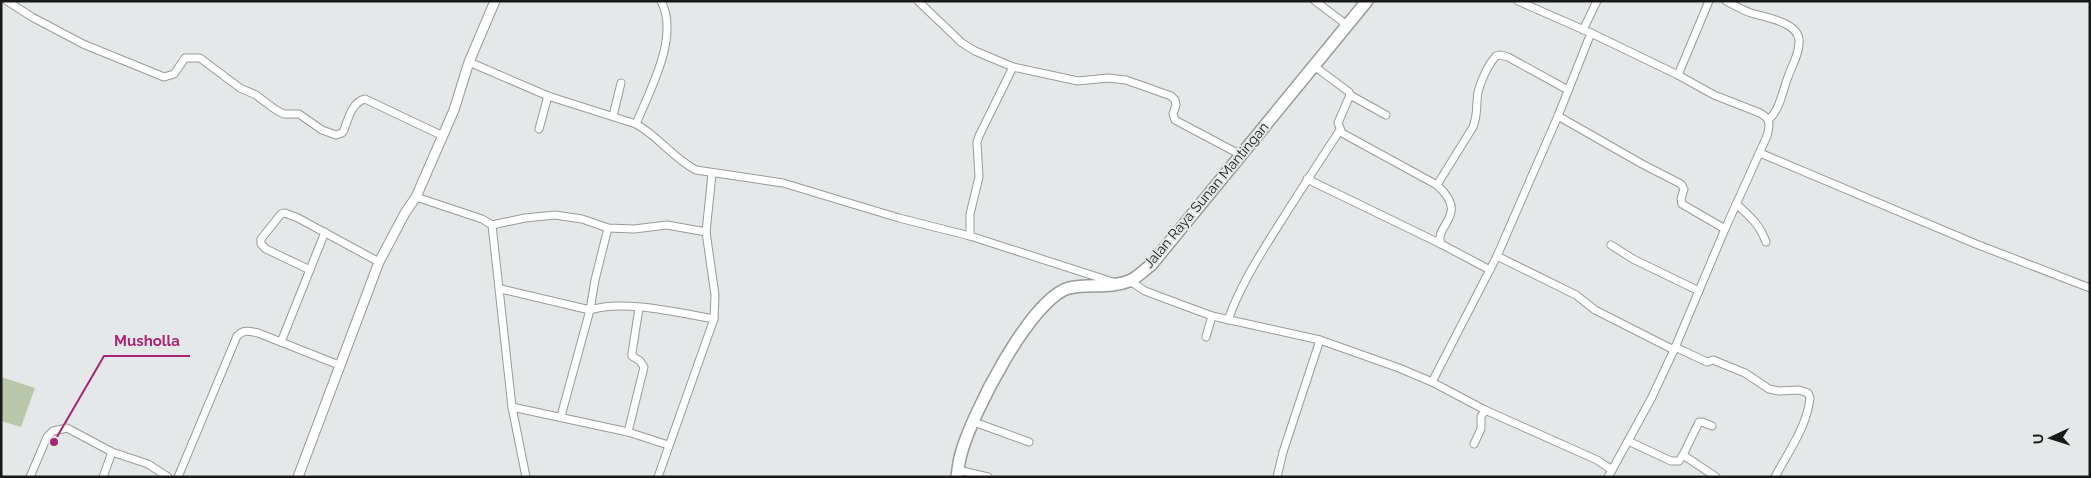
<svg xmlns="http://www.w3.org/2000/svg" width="2091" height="478" font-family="Raleway,sans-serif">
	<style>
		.green { fill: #b8c7a9 }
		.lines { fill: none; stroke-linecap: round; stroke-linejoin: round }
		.minor-casing { stroke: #979b9a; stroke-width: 9 }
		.tertiary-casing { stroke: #979b9a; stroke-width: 11 }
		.primary-casing { stroke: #979b9a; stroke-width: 14 }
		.minor { stroke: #fff; stroke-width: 7 }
		.tertiary { stroke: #fff; stroke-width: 9 }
		.primary { stroke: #fff; stroke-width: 11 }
		.labels { text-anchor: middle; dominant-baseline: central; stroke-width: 4; stroke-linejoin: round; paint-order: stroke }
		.street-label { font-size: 14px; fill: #181919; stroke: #e4e8e8 }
		.leader { fill: none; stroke: #a72674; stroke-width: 2 }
		.callout-dot { fill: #a72674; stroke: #e4e8e8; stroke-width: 2 }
		.callout-label { font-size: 15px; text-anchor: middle; font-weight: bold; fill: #a72674; stroke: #e4e8e8; stroke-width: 4; stroke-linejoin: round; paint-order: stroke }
	</style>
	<rect width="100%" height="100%" fill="#e4e8e8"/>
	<!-- green -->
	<path class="green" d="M1,377L35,388L21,427L1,421Z"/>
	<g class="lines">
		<!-- minor casing -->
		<g class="minor-casing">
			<g id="minor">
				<path d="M7,1L32,17L83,44L164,77L174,74L185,58H200L240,88L256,95L276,110L284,114H299L322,130L336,135L342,133L344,130C348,119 352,102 365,99L443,136"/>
				<path d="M918,1L962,43L975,51L1013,67L979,136L977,142L979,177L970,214V236"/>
				<path d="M1315,1L1347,25"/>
				<path d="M1518,1L1591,33L1678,75L1714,95L1760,113C1771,119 1770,125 1767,136L1725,229L1674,350L1651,399L1612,470"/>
				<path d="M1726,1C1734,5 1742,10 1751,13C1764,17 1798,22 1799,40C1800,53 1792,65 1788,77C1783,89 1780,110 1769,119"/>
				<path d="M1583,30L1597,1"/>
				<path d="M469,62L548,96L636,124C658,136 673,158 696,170L783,183L899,218L970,236L1113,282"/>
				<path d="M1314,66L1349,92L1350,95L1338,123L1342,133L1437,185C1471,216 1433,225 1441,244"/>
				<path d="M1013,67L1078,81L1108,78L1126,80L1171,96L1175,100L1176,105L1173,114L1175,120L1241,155"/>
				<path d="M1678,75L1709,1"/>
				<path d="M1350,95L1386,115"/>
				<path d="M613,116L621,83"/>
				<path d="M1558,116L1642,164L1681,184L1684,189L1681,199L1682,204L1725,229"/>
				<path d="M636,124C650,90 680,36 661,1"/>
				<path d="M539,129L548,96"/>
				<path d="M1760,153L1976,244L2090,288"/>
				<path d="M1307,179L1441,244L1490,270"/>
				<path d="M1437,185L1473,127C1478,115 1476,104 1478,92C1481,80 1488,65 1496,56L1500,55L1508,57L1568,90"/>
				<path d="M416,197L482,219L492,225L512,407L526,477"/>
				<path d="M1736,204C1750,216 1760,225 1766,242"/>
				<path d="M492,225L525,218L555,215L582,219L608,228L634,229L667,225L706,232"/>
				<path d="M1611,245L1633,259L1699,291"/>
				<path d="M1497,256L1576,295L1595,310L1674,350"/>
				<path d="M310,270L266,249L261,244V239L281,214L285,213L298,218L379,262"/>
				<path d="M1130,281L1145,291L1212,316L1320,340L1399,368L1432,382L1485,410L1597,460L1612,470L1608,477"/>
				<path d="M501,289L590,310C622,299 680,313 714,319"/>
				<path d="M1228,320C1239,289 1256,261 1273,234C1295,199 1317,165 1340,130"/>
				<path d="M1206,337L1212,316"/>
				<path d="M281,342L325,232"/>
				<path d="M1675,347L1707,362L1713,360L1745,373L1769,389L1779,391L1799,390L1808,393L1810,398C1807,427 1788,452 1775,477"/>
				<path d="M1432,382L1497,256L1558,116L1591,33"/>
				<path d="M512,407L628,432L668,445"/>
				<path d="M561,416L590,310L595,280L608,228"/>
				<path d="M974,422L1029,442"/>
				<path d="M628,432L644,367L640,361L632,356V353L639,308"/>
				<path d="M1628,441L1671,461H1679L1683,455L1716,477"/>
				<path d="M1474,444L1481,429V417L1485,410"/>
				<path d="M1683,455L1699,422H1702L1712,426"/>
				<path d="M958,470L988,477"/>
				<path d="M30,477L47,437L53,431L67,428L112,452L148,464L168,477"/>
				<path d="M103,477L112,452"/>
				<path d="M178,477L237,336C244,329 249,331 258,333L339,365"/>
				<path d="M658,477L714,319L715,295L706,232L712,174"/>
				<path d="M1277,477L1283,452L1320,340"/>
			</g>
		</g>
		<!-- tertiary casing -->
		<g class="tertiary-casing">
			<path id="tertiary" d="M298,477L379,262L405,213L416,197L454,110L469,62L495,1"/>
		</g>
		<!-- primary casing -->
		<g class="primary-casing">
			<path id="primary" d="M957,477C958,469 959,461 961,454C971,416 1030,299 1069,288C1088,283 1110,289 1129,281C1137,278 1144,270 1151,265L1367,1"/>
		</g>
		<!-- minor -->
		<use href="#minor" class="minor"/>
		<!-- tertiary -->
		<use href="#tertiary" class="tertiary"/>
		<!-- primary -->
		<use href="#primary" class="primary"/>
	</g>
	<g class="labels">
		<!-- street labels -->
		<g class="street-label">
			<text transform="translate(1206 195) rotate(-50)">Jalan Raya Sunan Mantingan</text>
		</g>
	</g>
	<!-- callouts -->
	<path class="leader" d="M54 442L104 356H190"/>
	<circle class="callout-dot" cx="54" cy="442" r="5"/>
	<g class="callout-label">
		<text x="147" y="346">Musholla</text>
	</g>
	<!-- border -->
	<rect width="2091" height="478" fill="none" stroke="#181919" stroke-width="5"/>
	<!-- north arrow -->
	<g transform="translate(2051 438) rotate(266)" stroke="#e4e8e8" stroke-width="4" paint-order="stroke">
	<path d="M0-4L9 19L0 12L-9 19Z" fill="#181919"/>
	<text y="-8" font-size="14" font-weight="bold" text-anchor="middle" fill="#181919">U</text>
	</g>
</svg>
